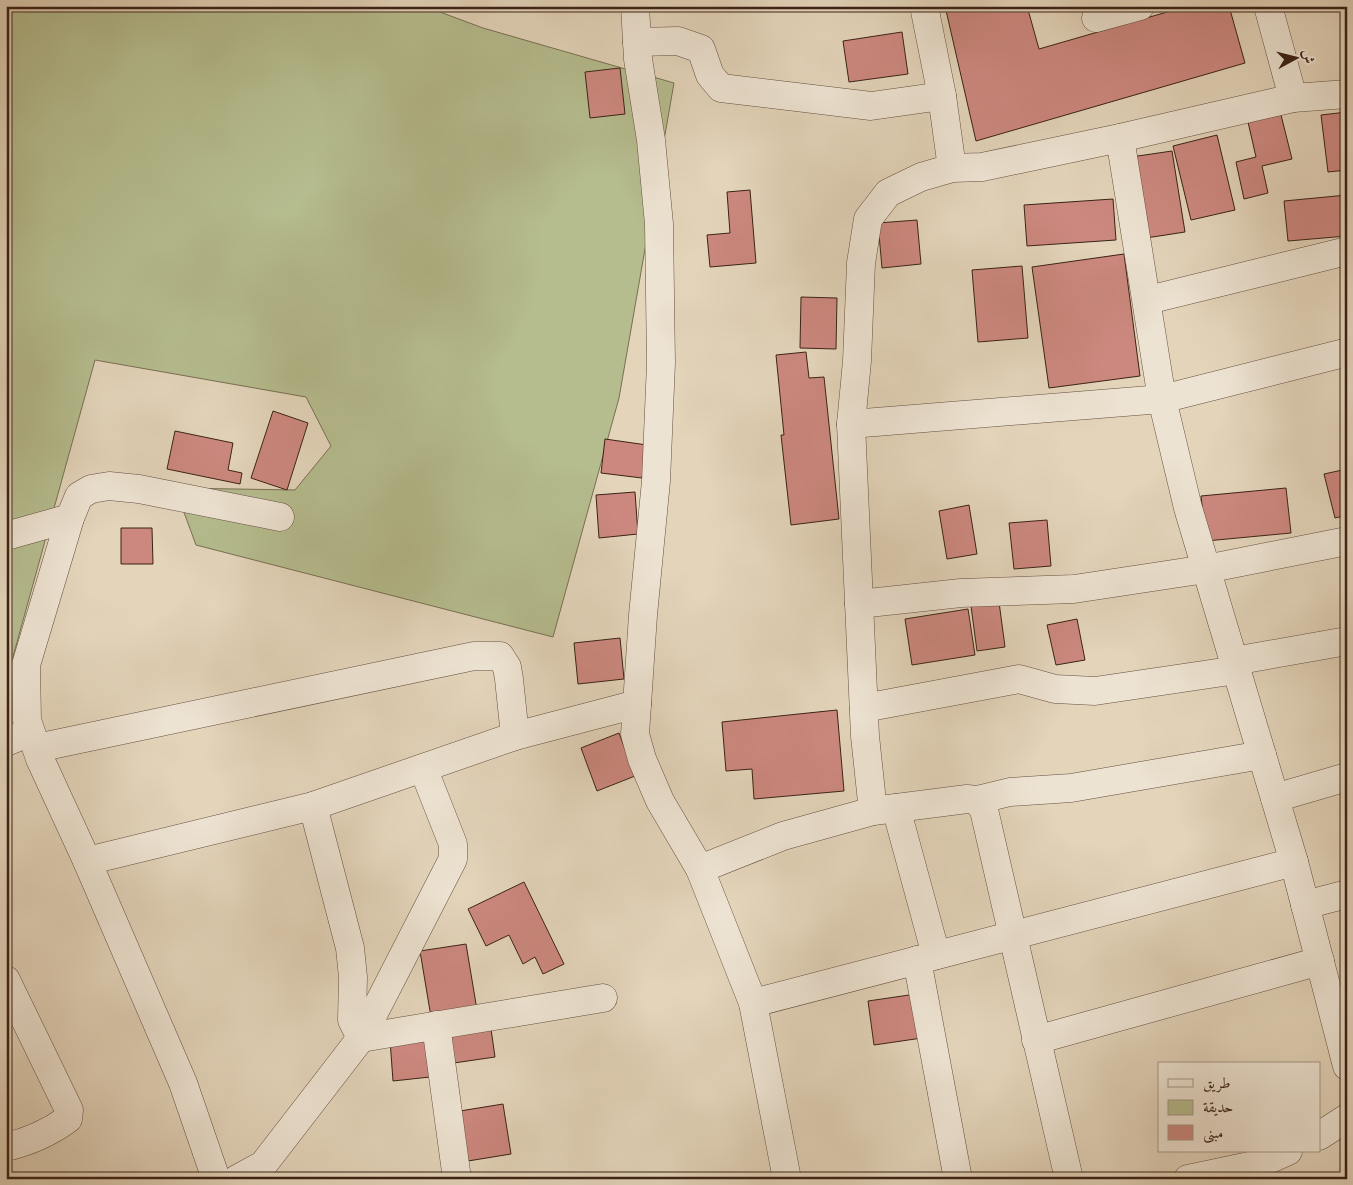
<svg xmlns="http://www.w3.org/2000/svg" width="1353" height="1185" font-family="Vollkorn,Amiri,serif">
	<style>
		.green { fill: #b5bc8e; stroke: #786f52 }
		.building { fill: #cc887f; stroke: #3b2217 }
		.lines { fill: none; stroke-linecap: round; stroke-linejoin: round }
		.minor-casing { stroke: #654e40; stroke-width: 29 }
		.minor { stroke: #ede3d2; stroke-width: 28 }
	</style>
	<rect width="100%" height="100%" fill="#e3d4ba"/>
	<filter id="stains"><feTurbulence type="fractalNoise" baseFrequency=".004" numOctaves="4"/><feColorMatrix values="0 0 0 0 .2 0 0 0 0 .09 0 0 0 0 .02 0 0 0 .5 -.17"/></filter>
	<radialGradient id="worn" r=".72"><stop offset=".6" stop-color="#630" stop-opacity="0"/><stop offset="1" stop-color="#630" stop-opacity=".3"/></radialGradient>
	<!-- green -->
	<path class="green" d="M6,6H424L483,28L674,83L619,398L553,637L196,545L175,488L295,490L331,446L306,397L95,360L6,682Z"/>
	<!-- building -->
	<g class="building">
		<path d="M945,6H1027L1039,49L1188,6H1229L1245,63L976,141Z"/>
		<path d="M902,32L908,74L849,82L843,41Z"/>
		<path d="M620,68L625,114L590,118L585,72Z"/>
		<path d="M1347,112V170L1328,172L1321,115Z"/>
		<path d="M1281,115L1292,159L1262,166L1268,193L1244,199L1236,162L1256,157L1248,122Z"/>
		<path d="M1217,135L1235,210L1191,220L1173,146Z"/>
		<path d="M1172,151L1185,232L1146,238L1131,157Z"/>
		<path d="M750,190L756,263L710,267L707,235L730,233L727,192Z"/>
		<path d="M1347,195V236L1288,241L1284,201Z"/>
		<path d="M1113,199L1116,240L1027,246L1024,205Z"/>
		<path d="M917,220L921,264L882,268L878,223Z"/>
		<path d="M1124,254L1140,376L1049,388L1032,267Z"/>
		<path d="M1022,266L1028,338L978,342L972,270Z"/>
		<path d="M801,297L837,298L836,349L800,348Z"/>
		<path d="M806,352L809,378L824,377L839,519L791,525L781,435H784L776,355Z"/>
		<path d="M273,411L308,423L287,490L251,478Z"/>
		<path d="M175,431L233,443L228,470L242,473L240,484L167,469Z"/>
		<path d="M605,439L647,445L642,478L601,473Z"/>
		<path d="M1347,469V515L1335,518L1324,474Z"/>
		<path d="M1286,488L1291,533L1206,541L1201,496Z"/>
		<path d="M635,492L638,534L599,538L596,495Z"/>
		<path d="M969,505L977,554L947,559L939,511Z"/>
		<path d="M1047,520L1051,566L1014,569L1009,523Z"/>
		<path d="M121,528H152L153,564H121Z"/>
		<path d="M999,602L1005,647L977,651L971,606Z"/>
		<path d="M968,609L975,655L912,665L905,619Z"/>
		<path d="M1077,619L1085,660L1056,665L1047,625Z"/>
		<path d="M620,638L624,679L578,684L574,643Z"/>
		<path d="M837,710L844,791L754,799L752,769L726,771L722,722Z"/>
		<path d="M619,733L635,776L597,791L581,748Z"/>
		<path d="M524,882L564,964L543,974L535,957L523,964L509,935L486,946L468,909Z"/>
		<path d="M466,944L477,1010L431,1017L420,951Z"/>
		<path d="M916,994L922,1038L874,1045L868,1001Z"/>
		<path d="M490,1022L495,1057L447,1064L441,1029Z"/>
		<path d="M427,1036L430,1077L393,1081L390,1040Z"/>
		<path d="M503,1104L511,1154L468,1161L460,1111Z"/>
	</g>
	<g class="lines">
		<!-- minor casing -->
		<g class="minor-casing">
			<g id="minor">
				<path d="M635,6L638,59L651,140L659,224L661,363L656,481L643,615L635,734L642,759L660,801L700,869L753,1003L787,1179"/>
				<path d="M924,6L942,96L952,168"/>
				<path d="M1268,6L1293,98"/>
				<path d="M1096,18L1140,6"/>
				<path d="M637,42L678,41L701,49L710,75L721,88L871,106L942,96"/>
				<path d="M1120,138L1162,399L1188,508L1294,862L1347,1066"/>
				<path d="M1148,300L1347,251"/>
				<path d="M851,424L1162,399L1344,353"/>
				<path d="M6,536L70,518"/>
				<path d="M859,604L961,593L1074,589L1206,569L1347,541"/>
				<path d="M1234,661L1347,641"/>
				<path d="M864,708L1019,679L1055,689L1095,691L1237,670"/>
				<path d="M6,742L30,732"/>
				<path d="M37,748L474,656H500L507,667L509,679L515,736"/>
				<path d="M1275,798L1347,777"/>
				<path d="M977,800L984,810L1069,1179"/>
				<path d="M313,806L350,948L353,977L352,1020L361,1038L603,998"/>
				<path d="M896,808L936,955"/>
				<path d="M873,811L865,736L851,424L857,361L861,263L868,219L888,193L921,177L952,168L982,167L1120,138L1293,98L1347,94"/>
				<path d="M87,861L40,759L27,720L26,665L70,518L79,496L91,489L109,486L139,489L280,517"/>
				<path d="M700,869L783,836L873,811L967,799L977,800L1010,792L1071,788L1262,755"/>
				<path d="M1305,905L1347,894"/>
				<path d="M917,960L958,1179"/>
				<path d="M6,980L69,1110L68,1119C50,1132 28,1142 6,1147"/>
				<path d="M753,1003L1294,862"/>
				<path d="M436,1025L457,1179"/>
				<path d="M1036,1040L1320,961"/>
				<path d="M1319,1136L1347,1118"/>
				<path d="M216,1179L183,1083L87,861L313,806L515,736L637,704"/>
				<path d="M237,1179L263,1165L361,1038L453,859V844L423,768"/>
				<path d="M1188,1179L1259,1164L1288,1151"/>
			</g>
		</g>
		<!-- minor -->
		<use href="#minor" class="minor"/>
	</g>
	<!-- margin -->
	<rect width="1353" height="1185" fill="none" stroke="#e3d4ba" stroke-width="25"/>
	<rect x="8" y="8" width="1338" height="1170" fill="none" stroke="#3b2217" stroke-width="2.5"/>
	<rect x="12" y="12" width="1328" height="1160" fill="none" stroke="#3b2217"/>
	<!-- legend -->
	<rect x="1158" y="1062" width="162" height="90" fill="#ede3d2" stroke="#a69687"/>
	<rect x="1168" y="1079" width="25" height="8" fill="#ede3d2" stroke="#a69687"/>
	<text x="1203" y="1088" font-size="15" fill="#3b2217">طريق</text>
	<rect x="1168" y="1100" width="25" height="15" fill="#b5bc8e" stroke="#a69687"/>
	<text x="1203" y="1112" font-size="15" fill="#3b2217">حديقة</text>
	<rect x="1168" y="1125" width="25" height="15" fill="#cc887f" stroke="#a69687"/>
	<text x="1203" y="1138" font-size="15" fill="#3b2217">مبنى</text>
	<!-- north arrow -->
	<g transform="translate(1296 58) rotate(83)" stroke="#ede3d2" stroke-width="4" paint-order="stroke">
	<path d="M0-4L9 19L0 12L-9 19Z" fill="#3b2217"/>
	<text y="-8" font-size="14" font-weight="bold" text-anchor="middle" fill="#3b2217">ش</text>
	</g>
	<rect width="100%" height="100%" filter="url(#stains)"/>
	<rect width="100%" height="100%" fill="url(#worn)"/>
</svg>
